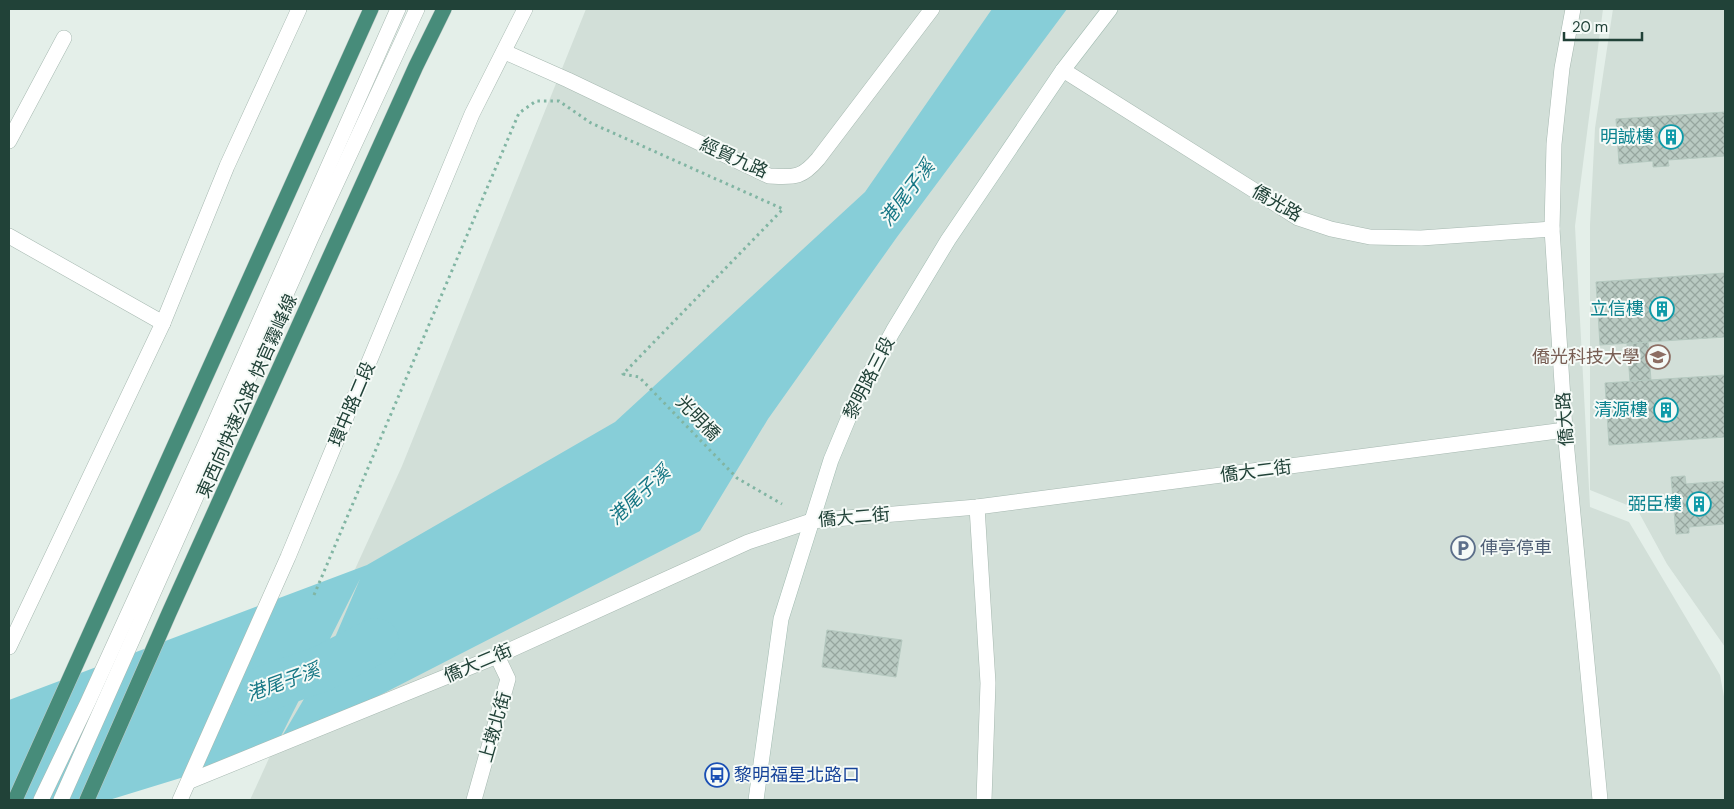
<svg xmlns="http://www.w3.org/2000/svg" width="1734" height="809" font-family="'DM Sans','Noto Sans TC',sans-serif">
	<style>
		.built { fill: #d2dfd8 }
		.water { fill: #87ced8; fill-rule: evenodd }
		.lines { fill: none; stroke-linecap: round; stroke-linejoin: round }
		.river { stroke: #87ced8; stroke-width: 46 }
		.building { fill: url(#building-cross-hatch); stroke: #b5c9c0 }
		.service-casing { stroke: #a6b8b0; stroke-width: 16 }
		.minor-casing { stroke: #a6b8b0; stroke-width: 16 }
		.tertiary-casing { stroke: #a6b8b0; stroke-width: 16 }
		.secondary-casing { stroke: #a1bbb1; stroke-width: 16 }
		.trunk-casing { stroke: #c1cac7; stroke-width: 16 }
		.path { stroke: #81b5a3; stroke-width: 3; stroke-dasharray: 2.5 4; stroke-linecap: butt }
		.service { stroke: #fff; stroke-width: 15 }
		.minor { stroke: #fff; stroke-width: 15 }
		.tertiary { stroke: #fff; stroke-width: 15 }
		.secondary { stroke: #fff; stroke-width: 15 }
		.trunk { stroke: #478c7a; stroke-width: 15 }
		.labels { text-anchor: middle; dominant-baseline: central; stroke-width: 4; stroke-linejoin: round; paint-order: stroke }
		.culture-label { font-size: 18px; fill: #0d838f; stroke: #f5faf7; text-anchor: end }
		.street-label { font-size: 18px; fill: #214238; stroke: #f5faf7 }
		.education-label { font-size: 18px; fill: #785e54; stroke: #f5faf7; text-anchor: end }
		.service-label { font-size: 18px; fill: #4e5e75; stroke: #f5faf7; text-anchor: start }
		.transit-label { font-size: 18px; fill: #164399; stroke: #f5faf7; text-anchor: start }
		.water-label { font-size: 19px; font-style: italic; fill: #157684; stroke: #f5faf7 }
	</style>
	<defs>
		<pattern id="building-cross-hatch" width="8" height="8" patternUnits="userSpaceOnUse" patternTransform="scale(1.25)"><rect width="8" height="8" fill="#b9cac2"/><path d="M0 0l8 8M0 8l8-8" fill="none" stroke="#96a69f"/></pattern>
	</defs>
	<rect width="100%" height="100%" fill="#e4efe9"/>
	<!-- built -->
	<g class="built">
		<path d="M586,9H1603L1575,226L1590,507L1629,522L1720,675L1725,702V800H250L402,466Z"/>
		<path d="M1613,9H1725V647L1667,564L1637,509L1590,490V225L1595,128Z"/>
	</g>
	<!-- water -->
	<path class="water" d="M992,9H1067L897,237L768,419L700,531L275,749L109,800H9V700L367,565L615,422L865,192ZM360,579L321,670L281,738H280Z"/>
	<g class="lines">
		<!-- river -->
		<path class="river" d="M252,693L321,669L376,641"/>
	</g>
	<!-- building -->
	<g class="building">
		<path d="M1725,112V156L1668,160L1669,166L1653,167V161L1619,164L1616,119Z"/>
		<path d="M1725,273V337L1600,345L1596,282Z"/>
		<path d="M1648,342L1651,380L1630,381L1627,344Z"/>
		<path d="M1725,375V437L1609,445L1605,383Z"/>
		<path d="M1685,476L1686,484L1725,481V524L1689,527V533L1676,534L1671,477Z"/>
		<path d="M827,630L902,640L896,677L822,667Z"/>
	</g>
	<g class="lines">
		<!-- service casing -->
		<g class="service-casing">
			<g id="service">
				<path d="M9,141L64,38"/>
				<path d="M9,236L163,323"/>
				<path d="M977,507L988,683L984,800"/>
			</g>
		</g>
		<!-- minor casing -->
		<g class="minor-casing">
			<g id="minor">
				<path d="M1573,9L1562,68L1554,144L1552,229L1565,430L1600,800"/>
				<path d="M505,52L568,80L769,176C794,177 801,179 818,159L932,9"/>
				<path d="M1063,70L1298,218L1331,229L1370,237L1421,238L1552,229"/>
				<path d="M190,781L497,656L748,542L811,521L977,507L1565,430"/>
				<path d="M474,800L508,679L497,656"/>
			</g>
		</g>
		<!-- tertiary casing -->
		<g class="tertiary-casing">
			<g id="tertiary">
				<path d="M9,647L163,323L227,166L299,9"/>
				<path d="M41,800L88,702L205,445L398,9"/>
				<path d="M61,800L311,238L417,9"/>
				<path d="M180,800L288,557L472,114L525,9"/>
			</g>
		</g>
		<!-- secondary casing -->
		<g class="secondary-casing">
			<path id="secondary" d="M756,800L781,619L831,460L859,393L893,331L948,240L1063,70L1110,9"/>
		</g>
		<!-- trunk casing -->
		<g class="trunk-casing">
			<g id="trunk">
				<path d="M15,800L371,9"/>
				<path d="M87,800L169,613L416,66L444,9"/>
			</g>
		</g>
		<!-- path -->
		<path class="path" d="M314,595L519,113L536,101H559L591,123L783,209L623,374L639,377L737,478L782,504"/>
		<!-- service -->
		<use href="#service" class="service"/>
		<!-- minor -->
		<use href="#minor" class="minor"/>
		<!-- tertiary -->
		<use href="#tertiary" class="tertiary"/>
		<!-- secondary -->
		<use href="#secondary" class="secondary"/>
		<!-- trunk -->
		<use href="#trunk" class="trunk"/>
	</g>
	<!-- icons -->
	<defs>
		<g id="building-ring" transform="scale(1.25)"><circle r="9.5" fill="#f5faf7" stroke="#0f9aa8" stroke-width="1.5"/><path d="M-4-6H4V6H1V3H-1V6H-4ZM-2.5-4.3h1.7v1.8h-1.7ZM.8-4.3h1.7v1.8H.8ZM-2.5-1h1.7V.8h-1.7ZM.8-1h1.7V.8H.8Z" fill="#0f9aa8"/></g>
		<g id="university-ring" transform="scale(1.25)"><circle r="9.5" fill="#f5faf7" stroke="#8d6e63" stroke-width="1.5"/><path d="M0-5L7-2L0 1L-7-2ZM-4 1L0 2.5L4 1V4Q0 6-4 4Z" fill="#8d6e63"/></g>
		<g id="parking-ring" transform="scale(1.25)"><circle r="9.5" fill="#f5faf7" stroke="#5c6f8a" stroke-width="1.5"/><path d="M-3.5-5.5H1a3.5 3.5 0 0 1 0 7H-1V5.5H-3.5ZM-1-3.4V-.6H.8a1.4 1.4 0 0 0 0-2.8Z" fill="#5c6f8a"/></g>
		<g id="bus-ring" transform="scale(1.25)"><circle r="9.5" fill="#f5faf7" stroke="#1a4fb4" stroke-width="1.5"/><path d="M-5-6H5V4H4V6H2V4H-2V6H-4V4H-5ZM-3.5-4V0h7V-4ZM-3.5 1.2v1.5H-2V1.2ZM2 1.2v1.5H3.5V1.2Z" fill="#1a4fb4"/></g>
	</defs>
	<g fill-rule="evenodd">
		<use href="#building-ring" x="1671" y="137"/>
		<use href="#building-ring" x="1662" y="309"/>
		<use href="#university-ring" x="1658" y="357"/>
		<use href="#building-ring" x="1666" y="410"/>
		<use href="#building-ring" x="1699" y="504"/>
		<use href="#parking-ring" x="1463" y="548"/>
		<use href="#bus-ring" x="717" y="775"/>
	</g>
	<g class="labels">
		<!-- culture labels -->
		<g class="culture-label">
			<text x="1654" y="137">明誠樓</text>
			<text x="1644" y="309">立信樓</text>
			<text x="1648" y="410">清源樓</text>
			<text x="1682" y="504">弼臣樓</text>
		</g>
		<!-- street labels -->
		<g class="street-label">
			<text transform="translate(734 158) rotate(24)">經貿九路</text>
			<text transform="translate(1277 203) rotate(30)">僑光路</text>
			<text transform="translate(869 378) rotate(-63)">黎明路三段</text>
			<text transform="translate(247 396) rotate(-66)">東西向快速公路 快官霧峰線</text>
			<text transform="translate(352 404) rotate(-67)">環中路二段</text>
			<text transform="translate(698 418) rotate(46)">光明橋</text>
			<text transform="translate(1565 419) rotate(-94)">僑大路</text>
			<text transform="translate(1256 471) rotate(-7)">僑大二街</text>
			<text transform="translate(854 517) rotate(-5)">僑大二街</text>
			<text transform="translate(478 663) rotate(-23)">僑大二街</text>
			<text transform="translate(495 727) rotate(-74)">上墩北街</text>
		</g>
		<!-- education labels -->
		<g class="education-label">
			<text x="1640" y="357">僑光科技大學</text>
		</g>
		<!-- service labels -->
		<g class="service-label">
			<text x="1480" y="548">俥亭停車</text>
		</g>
		<!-- transit labels -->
		<g class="transit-label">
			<text x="734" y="775">黎明福星北路口</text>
		</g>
		<!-- water labels -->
		<g class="water-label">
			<text transform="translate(907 193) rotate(-53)">港尾子溪</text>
			<text transform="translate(639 495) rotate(-43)">港尾子溪</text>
			<text transform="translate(283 682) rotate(-20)">港尾子溪</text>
		</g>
	</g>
	<!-- border -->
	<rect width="1734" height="809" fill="none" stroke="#214238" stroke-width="20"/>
	<!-- scale -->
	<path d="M1564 32v8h78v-8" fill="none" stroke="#214238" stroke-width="2.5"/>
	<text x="1572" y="32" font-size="15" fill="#214238" stroke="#f5faf7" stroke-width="4" paint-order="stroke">20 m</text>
</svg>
